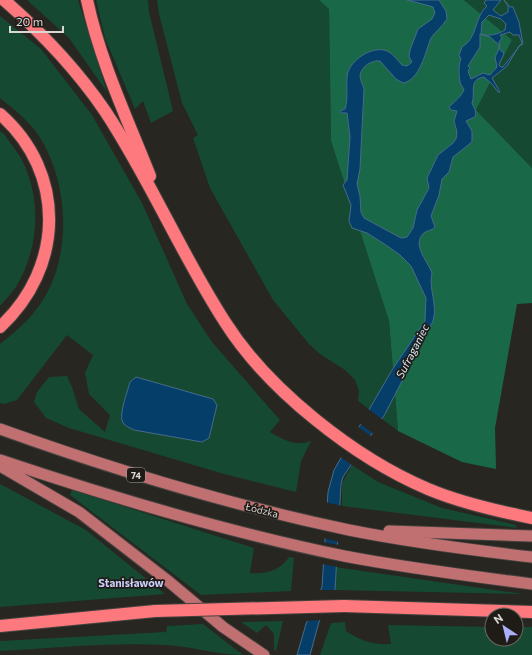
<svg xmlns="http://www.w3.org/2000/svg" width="532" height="655" font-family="Commissioner,sans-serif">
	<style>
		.green { fill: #154932; fill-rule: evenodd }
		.forest { fill: #196948 }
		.water { fill: #063e6a; stroke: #456c8a; fill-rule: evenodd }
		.pier { fill: #282621 }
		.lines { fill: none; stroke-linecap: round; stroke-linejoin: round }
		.primary-casing { stroke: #45433f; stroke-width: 13 }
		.motorway-casing { stroke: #45433f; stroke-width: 14 }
		.primary { stroke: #c17071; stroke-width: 11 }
		.motorway { stroke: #fd797d; stroke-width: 12 }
		.motorway-bridge-casing { stroke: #45433f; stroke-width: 14; stroke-linecap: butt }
		.motorway-bridge { stroke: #fd797d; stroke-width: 12 }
		.labels { text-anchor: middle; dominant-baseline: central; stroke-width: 3.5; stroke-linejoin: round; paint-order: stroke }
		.shield { fill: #1f1c18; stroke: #a19f9c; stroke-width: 1 }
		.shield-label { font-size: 9px; font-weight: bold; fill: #d9d7d4 }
		.street-label { font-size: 10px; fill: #d9d7d4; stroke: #1f1c18 }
		.water-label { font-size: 11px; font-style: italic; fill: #d5e3f1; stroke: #1f1c18 }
		.neighbourhood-label { font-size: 11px; font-weight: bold; fill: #c9cef9; stroke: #1f1c18 }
	</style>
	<rect width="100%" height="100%" fill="#282621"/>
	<!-- green -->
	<g class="green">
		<path d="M27,0H78L107,92L69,38Z"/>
		<path d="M96,0H148L149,12L173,111L151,123L143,101L135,109L105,38Z"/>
		<path d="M157,0H319L329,8L331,141L389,321L398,431L358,401L359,391L355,380L345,370L320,354L309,344L273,300L210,188L193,138L198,135L182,103L159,14Z"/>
		<path d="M464,0H532V168L476,110L512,40Z"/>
		<path d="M0,16L41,49L92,115L142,203L187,304L212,342L280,420L270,432C284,440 296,447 311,441L301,461L296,492L224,474L69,428L46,418L34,402L37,392L49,377L67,376L72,387L79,409L105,432L110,415L89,394L85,373L93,355L67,335L17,400L4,404L0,403V344C18,330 36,314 47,293C72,246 67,180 39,136C29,121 14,109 0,98ZM136,377H140L206,440L202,442L134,430L122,422L133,379Z"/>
		<path d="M0,131L4,134C10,143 17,151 22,160C42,200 39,249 16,287C11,294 5,300 0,306Z"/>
		<path d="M352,465L378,482L442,508L516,525L517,528L342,506V483Z"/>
		<path d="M0,484L86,530L165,594L0,607Z"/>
		<path d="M72,490L254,548L250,573C266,574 280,571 289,557L294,558L291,591L201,595L70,495Z"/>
		<path d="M336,567L342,568L523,594L335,590Z"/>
		<path d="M283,621L276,651L274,650V634L266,625L257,633L241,622Z"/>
		<path d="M345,622L346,631C361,641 373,645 391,644L388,625L492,627V639H516V627H532V655H320L331,623Z"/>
		<path d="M203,624L243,655C216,655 191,646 165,645C110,642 55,648 0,651V641L166,632L167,626Z"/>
	</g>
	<!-- forest -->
	<path class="forest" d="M319,0H464L512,40L476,110L532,168V303L517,304L495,428L496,469L462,462L398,431L389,321L331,141L329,9Z"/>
	<!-- water -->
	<g class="water">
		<path d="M407,0H439L446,11L447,19C443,26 435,32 431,38C425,53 420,80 403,83L396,79L380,61C372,60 361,66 360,76C360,80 363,85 364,89L360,169L357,184L360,196L361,212L364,218L401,238L407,237L413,228L417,210L429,188L427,178L438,155L453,143L456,139L457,132L454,121L457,111L451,110L449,107C455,101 460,98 464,90C463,87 460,84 460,82C459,75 458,65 461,59L459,55L462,47C478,38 474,17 487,6L484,3L486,0H501L493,10L501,16L508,12V6L504,0L510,7H513L519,22L523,44L519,46L507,66L492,78L500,92H498L492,84L484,77C468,79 476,93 472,103C474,109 477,110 475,117L466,121L472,131V142L453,157L449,172L442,179L439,195L431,216L435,227C432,231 425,230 422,235C413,246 428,262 432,273C428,288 438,304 433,321L385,414L343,477L341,484L335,590L319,622L310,655H297L306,624L322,587L328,492L334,470L392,370L425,321L426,298L411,266L400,255L386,245L367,233L352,228L349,221L351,205L343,185L347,180L350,137L347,113H341L340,111L345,109C349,97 345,83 348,72C353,58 375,44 389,52C394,55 398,61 402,65L407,66L412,62L409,57L410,50L418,29L432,19L435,13L433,7L430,6ZM489,15L501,19L506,24L505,30C499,34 488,37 481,34L482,22ZM510,32L513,35H519L522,43L503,67H501L499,65C500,60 503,58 504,53L500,50L499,42L502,38L500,35ZM480,34L490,37L499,45V49L495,57L497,67L490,75L483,73L471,79L468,71L470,68L468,66L480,47Z"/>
		<path d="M136,377L213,399L217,405L209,438L202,442L134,430C130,428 125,426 123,423C118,416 128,390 130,382Z"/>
	</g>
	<!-- pier -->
	<g class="pier">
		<path d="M368,409L383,420L374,434L359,423Z"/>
		<path d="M357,426L372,437L352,465L339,456Z"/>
		<path d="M325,502L342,506L339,542L323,538Z"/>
		<path d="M323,542L339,545L338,567L322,564Z"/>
		<path d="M319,590H337L322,620L306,621Z"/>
	</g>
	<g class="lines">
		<!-- primary casing -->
		<g class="primary-casing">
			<g id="primary">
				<path d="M0,429C114,470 230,505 349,530C409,542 471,550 532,557"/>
				<path d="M0,460C113,498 227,532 344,556C406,568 469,576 532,584"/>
				<path d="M0,466L79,512L167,580L223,627L264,655"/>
				<path d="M389,531L532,536"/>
			</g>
		</g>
		<!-- motorway casing -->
		<g class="motorway-casing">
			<g id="motorway">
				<path d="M4,0C42,33 77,70 105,111C150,179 181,254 225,322C268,390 355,458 428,489C461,503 497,511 532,518"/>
				<path d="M87,0C100,61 127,118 150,176"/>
				<path d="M0,114C67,173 64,268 0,327"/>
				<path d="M344,606L532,612"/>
				<path d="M0,626L155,611"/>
			</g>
		</g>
		<!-- primary -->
		<use href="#primary" class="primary"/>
		<!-- motorway -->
		<use href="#motorway" class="motorway"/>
		<!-- motorway-bridge casing -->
		<g class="motorway-bridge-casing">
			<path id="motorway-bridge" d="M155,611L344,606"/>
		</g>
		<!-- motorway-bridge -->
		<use href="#motorway-bridge" class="motorway-bridge"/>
	</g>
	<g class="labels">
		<!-- shield labels -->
		<rect class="shield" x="127" y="468" width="18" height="14" rx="3"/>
		<g class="shield-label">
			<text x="136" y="475">74</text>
		</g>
		<!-- street labels -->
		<g class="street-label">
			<text transform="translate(262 510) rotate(14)">Łódzka</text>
		</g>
		<!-- water labels -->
		<g class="water-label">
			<text transform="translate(412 351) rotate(-63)">Sufraganiec</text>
		</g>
		<!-- neighbourhood labels -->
		<g class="neighbourhood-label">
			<text x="131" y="582">Stanisławów</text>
		</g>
	</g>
	<!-- north arrow -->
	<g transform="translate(504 627) rotate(325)"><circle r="19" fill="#1f1c18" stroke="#696763"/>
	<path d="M0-3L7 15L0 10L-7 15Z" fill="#aab0fc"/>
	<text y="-6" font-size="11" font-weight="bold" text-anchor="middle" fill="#d9d7d4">N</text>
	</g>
	<!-- scale -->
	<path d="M10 26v6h53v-6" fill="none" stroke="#d9d7d4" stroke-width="2"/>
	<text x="16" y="26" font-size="12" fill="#d9d7d4" stroke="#1f1c18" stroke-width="3" paint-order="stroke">20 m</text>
</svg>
